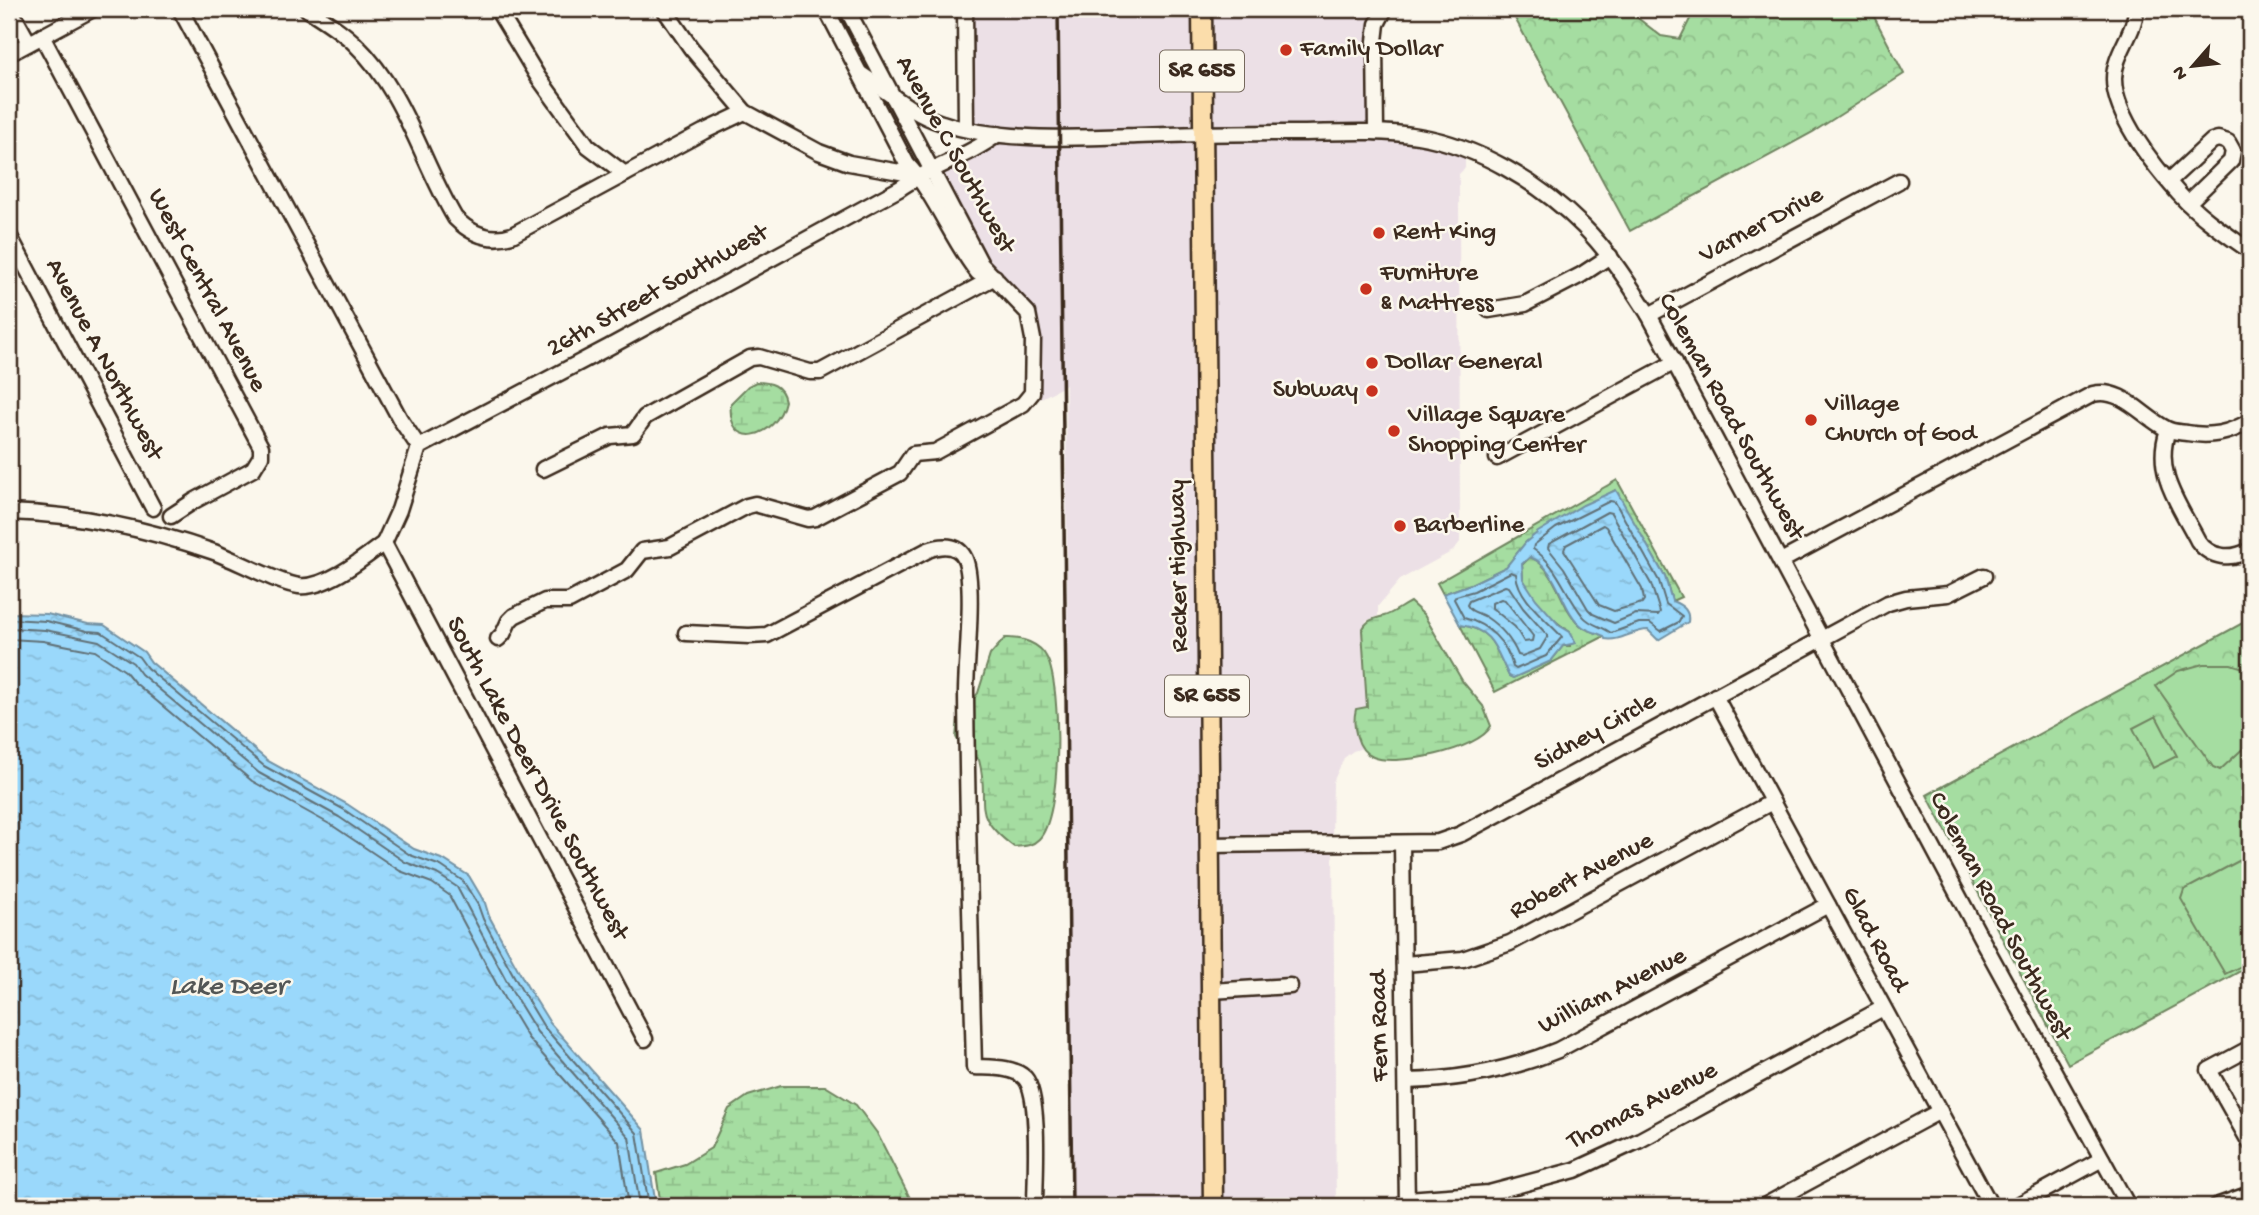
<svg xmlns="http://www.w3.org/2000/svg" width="2259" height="1215" font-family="'Gochi Hand',sans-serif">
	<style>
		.built { fill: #ece0e6 }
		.forest { fill: url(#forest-crowns); stroke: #708460; stroke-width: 2 }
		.wetland { fill: url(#wetland-marsh); stroke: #708460; stroke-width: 2 }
		.pitch { fill: #a5dda1; stroke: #708460; stroke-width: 2 }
		.water { fill: url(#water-ripples); stroke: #7492a3; stroke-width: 2 }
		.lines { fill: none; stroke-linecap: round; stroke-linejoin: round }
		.shore { stroke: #617076; stroke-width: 2 }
		.minor-casing { stroke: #3b2a1e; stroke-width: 19 }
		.major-casing { stroke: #3b2a1e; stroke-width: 23 }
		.minor { stroke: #fbf7ec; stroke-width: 14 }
		.major { stroke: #fbddab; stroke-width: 18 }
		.rail { stroke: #3b2a1e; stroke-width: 3.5 }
		.poi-dot { fill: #c8321e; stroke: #fbf7ec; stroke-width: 2.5 }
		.labels { text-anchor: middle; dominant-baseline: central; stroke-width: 5; stroke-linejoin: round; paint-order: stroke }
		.shield { fill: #fbf7ec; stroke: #75685c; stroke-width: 2 }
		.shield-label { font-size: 24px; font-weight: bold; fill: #3b2a1e }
		.poi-label { font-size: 26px; fill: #3b2a1e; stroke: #fbf7ec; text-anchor: start }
		.street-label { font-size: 26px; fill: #3b2a1e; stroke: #fbf7ec }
		.water-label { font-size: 28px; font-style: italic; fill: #535655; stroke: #fbf7ec }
	</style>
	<defs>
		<pattern id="forest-crowns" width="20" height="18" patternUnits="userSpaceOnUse" patternTransform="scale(1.75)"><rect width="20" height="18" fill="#a5dda1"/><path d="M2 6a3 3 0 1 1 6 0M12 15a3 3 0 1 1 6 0" fill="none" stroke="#8fbe8a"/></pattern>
		<pattern id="wetland-marsh" width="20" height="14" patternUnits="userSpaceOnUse" patternTransform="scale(1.75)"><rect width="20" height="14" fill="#a5dda1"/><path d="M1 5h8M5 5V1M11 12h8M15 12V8" fill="none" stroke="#8fbe8a"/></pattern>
		<pattern id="water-ripples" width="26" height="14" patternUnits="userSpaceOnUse" patternTransform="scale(1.75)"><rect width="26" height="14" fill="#9ad8fb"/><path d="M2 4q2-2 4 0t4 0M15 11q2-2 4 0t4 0" fill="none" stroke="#86bad7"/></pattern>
	</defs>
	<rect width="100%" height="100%" fill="#fbf7ec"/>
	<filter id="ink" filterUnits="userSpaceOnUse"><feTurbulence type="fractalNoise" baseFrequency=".0143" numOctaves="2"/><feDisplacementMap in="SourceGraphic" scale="14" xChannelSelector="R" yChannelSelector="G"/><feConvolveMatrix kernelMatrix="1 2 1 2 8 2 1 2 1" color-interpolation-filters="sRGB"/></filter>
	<g filter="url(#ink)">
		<!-- built -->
		<g class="built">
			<path d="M971,9H1196V128L1060,131L972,124Z"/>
			<path d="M1208,9H1379L1370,126L1207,128Z"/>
			<path d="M1370,137L1416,142L1465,156V168L1459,174L1460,542L1453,551L1401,579L1378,606V616L1366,621L1364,666L1367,707H1362L1355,730L1363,748L1353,751L1344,758L1333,782L1332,839H1214L1208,139Z"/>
			<path d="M1000,139H1196L1207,1206H1071L1066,385L1030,404L1033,309L986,261L938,171Z"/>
			<path d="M1215,850H1333L1336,1206H1219L1217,996L1296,991V981L1217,985Z"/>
		</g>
		<!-- forest -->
		<g class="forest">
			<path d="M1510,9H1626L1661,36L1680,39L1695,9H1870L1904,74L1813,132L1630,231Z"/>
			<path d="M2250,619V966L2068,1064L1927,795Z"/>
		</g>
		<!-- wetland -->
		<g class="wetland">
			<path d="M756,382C771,382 782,385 785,401C777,439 726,452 731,403L748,386Z"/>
			<path d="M1617,480L1681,597L1672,601L1665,577L1615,490L1526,542L1506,567L1471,584L1443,594L1437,583Z"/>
			<path d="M1530,557C1559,569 1559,611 1584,628C1589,631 1599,633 1605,636L1495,692L1460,625C1494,629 1496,651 1509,676L1513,678L1551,661L1563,646H1570V632C1553,621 1532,600 1524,581C1522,576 1523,570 1522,565Z"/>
			<path d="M1410,602L1424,615L1463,682L1483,706L1491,726C1479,750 1396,767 1373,757C1356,750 1352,724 1356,709L1367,707L1362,630C1368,619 1373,619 1384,616C1392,614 1402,606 1410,602Z"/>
			<path d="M1005,638C1021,637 1040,643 1047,658C1062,688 1062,816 1039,839C1031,847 1023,846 1014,847C967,812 991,804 979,760L961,746L956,737L958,719L978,693L990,655Z"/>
			<path d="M781,1086H825L856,1105L877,1133L914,1206H661L656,1173L685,1164L711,1148L729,1109L748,1096Z"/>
		</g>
		<!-- pitch -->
		<g class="pitch">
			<path d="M2203,664H2231L2250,670V742L2220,770L2213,767L2156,686L2178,671Z"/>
			<path d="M2156,716L2177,756L2153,768L2133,728Z"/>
			<path d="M2250,855V959L2244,965L2225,974L2181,899L2184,890Z"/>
		</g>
		<!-- water -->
		<g class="water">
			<path d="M1616,490L1665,577L1672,601C1682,605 1690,610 1688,622L1658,640L1648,630C1633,630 1620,642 1605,639L1604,636C1598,633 1589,631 1583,627C1560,610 1559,568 1530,557L1522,564L1523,579L1536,599L1560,626L1570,632L1576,643L1563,646L1551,661L1513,678L1509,676C1496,651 1494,629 1460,625L1443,594L1471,584L1506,567L1526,542L1538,532L1583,505Z"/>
			<path d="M9,613L47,614L88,624L104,625L144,652L151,662L268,761L347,804L414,849L444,860L469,876L485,903L489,916L527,986L550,1023L644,1130L656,1206H9Z"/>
		</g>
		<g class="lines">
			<!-- shore -->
			<g class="shore">
				<path d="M1610,501L1615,502L1659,581L1666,604L1682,616L1679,622L1661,631L1650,623H1639L1611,633C1602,626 1590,625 1583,616C1564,593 1558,565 1533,549L1534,545L1556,528Z"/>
				<path d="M1607,512L1611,513L1651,584L1660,612L1658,615L1636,614L1614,623L1593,614L1588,609L1564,568L1548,548L1549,544Z"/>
				<path d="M1603,525L1606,527L1642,589L1644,600L1642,603L1614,611L1599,605L1564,550L1566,545Z"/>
				<path d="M1511,572L1516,574C1518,599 1546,619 1562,637L1546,656L1516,669L1513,667C1507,642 1488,624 1464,618L1454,599L1456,596L1474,591Z"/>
				<path d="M1505,586L1509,587L1523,608L1548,636L1540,649L1522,656L1518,655C1511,638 1501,627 1486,617C1478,612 1471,613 1467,605L1469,601Z"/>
				<path d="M1501,599L1505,600L1533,636L1532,641L1524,642L1515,627L1492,608V603Z"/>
				<path d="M9,619L46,621L87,631L101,632L139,657L147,668L264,766L343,809L410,855L441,866L463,881L478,905L483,919L521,989L544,1027L637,1133L649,1206"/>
				<path d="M9,628L45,630L99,641L133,663L141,674L259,773L339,817L405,862L437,874L457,887L513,993L537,1032L629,1137L640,1206"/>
				<path d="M9,639L43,641L95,651L125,671L134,682L252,781L333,826L400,871L432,883L449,895L504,998L528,1038L619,1142L629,1206"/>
			</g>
			<!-- minor casing -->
			<g class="minor-casing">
				<g id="minor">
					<path d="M10,9L29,43"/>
					<path d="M180,9L400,419L419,447"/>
					<path d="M307,9C324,20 341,30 355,44C405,92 421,161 455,218C471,234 490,242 512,235L703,132L745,112"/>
					<path d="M497,9L538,77L588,146L625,174"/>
					<path d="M664,9L691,48L745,112L819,152L849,163L917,175"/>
					<path d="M826,9L907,164C936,195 951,239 978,273"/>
					<path d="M965,9L966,129"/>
					<path d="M2136,9C2135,34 2114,53 2114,79C2114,116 2155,167 2179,194C2199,216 2226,234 2250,251"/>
					<path d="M42,36L261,447V456L253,469L194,501L171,516"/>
					<path d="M9,54L93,9"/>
					<path d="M861,74C887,91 912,114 942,123C998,142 1079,138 1137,136C1188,134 1239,133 1291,133C1333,133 1376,129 1418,136C1478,146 1540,183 1583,226C1610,253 1629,284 1649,315L1981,938L2128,1206"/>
					<path d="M1376,132L1375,41L1377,24L1385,9"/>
					<path d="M2169,181L2212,141L2218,139L2228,142L2233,151L2231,161L2188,203"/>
					<path d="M9,235L153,508"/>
					<path d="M1489,310L1525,304L1581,275L1610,256"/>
					<path d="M1649,315L1899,181"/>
					<path d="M2168,430C2153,473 2179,504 2198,541C2211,559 2232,560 2250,550"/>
					<path d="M1497,458L1675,362"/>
					<path d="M543,469L610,436L633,434L645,417L750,358L759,357L810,372H820L995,277"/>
					<path d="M9,512C79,514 148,529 214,552C238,561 277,583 299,586C326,589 364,558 384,543"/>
					<path d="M384,543L399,510L419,447L609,347L899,189C930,167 968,157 998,134"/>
					<path d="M384,543L645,1039"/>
					<path d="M1781,561L2093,394C2121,387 2142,416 2165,428C2171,432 2180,432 2187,433C2210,437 2229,434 2250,421"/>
					<path d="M686,633L749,636L767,635L928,550C941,545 958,543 965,559C975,583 966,663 966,692C967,817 971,942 974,1067C990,1068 1013,1066 1025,1078C1041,1096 1035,1180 1035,1206"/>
					<path d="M498,639L503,634L509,621L514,616L545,601H569L627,570L642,551L670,547L747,506L755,504L808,519L815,518L900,473L913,454L935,452L1023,404L1032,393L1033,339L1028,313L981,264L847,9"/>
					<path d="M1715,696L1991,1206"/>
					<path d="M1402,844L1407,1206"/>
					<path d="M1209,845L1438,842L1461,834L1504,811L1888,603L1906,598L1948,594L1984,576"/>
					<path d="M1404,964L1463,959L1510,943L1772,802"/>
					<path d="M1211,991L1290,986"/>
					<path d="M2250,1048L2209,1070L2250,1143"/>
					<path d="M1406,1081C1460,1080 1508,1071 1558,1050L1828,905"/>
					<path d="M1407,1199L1489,1193L1575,1170L1640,1140L1883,1008"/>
					<path d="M1764,1206L1940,1111"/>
					<path d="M2016,1206L2102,1159"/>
					<path d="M2216,1206L2250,1194"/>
				</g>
			</g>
			<!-- major casing -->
			<g class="major-casing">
				<path id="major" d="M1202,9L1213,1206"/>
			</g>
			<!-- minor -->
			<use href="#minor" class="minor"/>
			<!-- major -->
			<use href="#major" class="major"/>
			<!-- rail -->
			<path class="rail" d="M1058,9L1072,1206"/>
		</g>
	</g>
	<!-- markers -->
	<g class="poi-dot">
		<circle cx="1286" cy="50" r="7"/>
		<circle cx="1379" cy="233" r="7"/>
		<circle cx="1366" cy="289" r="7"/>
		<circle cx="1372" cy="363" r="7"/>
		<circle cx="1372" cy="391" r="7"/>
		<circle cx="1811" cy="420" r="7"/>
		<circle cx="1394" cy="431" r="7"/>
		<circle cx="1400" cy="526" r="7"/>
	</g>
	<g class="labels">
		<!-- shield labels -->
		<g class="shield">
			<rect x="1160" y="50.5" width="84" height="41" rx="5"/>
			<rect x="1165" y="675.5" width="84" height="41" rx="5"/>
		</g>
		<g class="shield-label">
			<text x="1202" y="71">SR 655</text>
			<text x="1207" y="696">SR 655</text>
		</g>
		<!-- poi labels -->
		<g class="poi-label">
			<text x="1300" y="50">Family Dollar</text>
			<text x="1393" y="233">Rent King</text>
			<text x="1380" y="274">Furniture<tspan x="1380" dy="30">&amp; Mattress</tspan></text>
			<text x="1386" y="363">Dollar General</text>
			<text x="1358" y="391" text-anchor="end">Subway</text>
			<text x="1825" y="405">Village<tspan x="1825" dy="30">Church of God</tspan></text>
			<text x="1408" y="416">Village Square<tspan x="1408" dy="30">Shopping Center</tspan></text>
			<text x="1414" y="526">Barberline</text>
		</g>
		<!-- street labels -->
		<g class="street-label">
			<text transform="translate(954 155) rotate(61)">Avenue C Southwest</text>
			<text transform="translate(1762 226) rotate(-28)">Varner Drive</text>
			<text transform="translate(206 291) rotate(62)">West Central Avenue</text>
			<text transform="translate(658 292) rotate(-29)">26th Street Southwest</text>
			<text transform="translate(103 360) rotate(62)">Avenue A Northwest</text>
			<text transform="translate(1730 417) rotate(61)">Coleman Road Southwest</text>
			<text transform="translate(1180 566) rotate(-91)">Recker Highway</text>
			<text transform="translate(1596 733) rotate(-29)">Sidney Circle</text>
			<text transform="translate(536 779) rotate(62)">South Lake Deer Drive Southwest</text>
			<text transform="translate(1582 877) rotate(-28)">Robert Avenue</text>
			<text transform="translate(1999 917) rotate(62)">Coleman Road Southwest</text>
			<text transform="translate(1874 940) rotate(62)">Glad Road</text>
			<text transform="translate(1613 992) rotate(-27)">William Avenue</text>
			<text transform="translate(1381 1026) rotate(-91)">Fern Road</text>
			<text transform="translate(1643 1107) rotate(-27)">Thomas Avenue</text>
		</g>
		<!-- water labels -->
		<g class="water-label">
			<text x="228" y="987">Lake Deer</text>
		</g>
	</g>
	<!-- margin -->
	<rect width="2259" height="1215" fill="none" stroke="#fbf7ec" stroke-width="35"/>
	<rect x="18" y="18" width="2224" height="1180" fill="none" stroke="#3b2a1e" stroke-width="2.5" filter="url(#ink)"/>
	<!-- north arrow -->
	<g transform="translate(2193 66) rotate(242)" stroke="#fbf7ec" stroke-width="5" paint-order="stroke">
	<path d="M0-5L12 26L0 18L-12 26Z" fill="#3b2a1e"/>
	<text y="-10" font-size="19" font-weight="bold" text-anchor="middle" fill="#3b2a1e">N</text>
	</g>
</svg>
